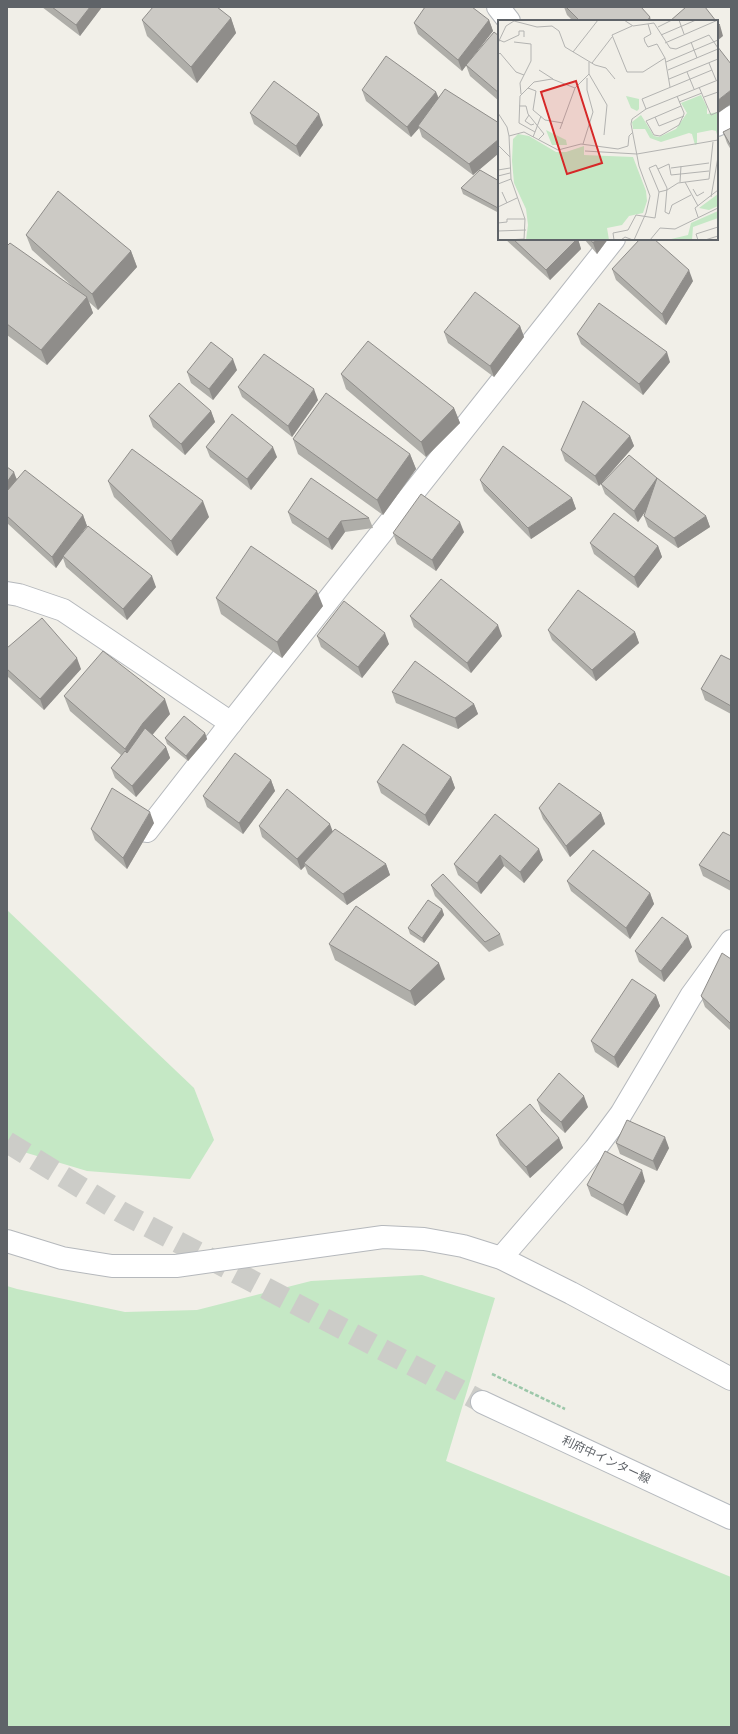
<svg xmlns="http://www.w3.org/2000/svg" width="738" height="1734" font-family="'Source Sans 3','Noto Sans JP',sans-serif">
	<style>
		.green { fill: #c5e8c5 }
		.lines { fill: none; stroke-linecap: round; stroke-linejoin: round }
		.secondary-tunnel { stroke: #ccccc8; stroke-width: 22; stroke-dasharray: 22 11; stroke-linecap: butt }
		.minor-casing { stroke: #b5b8bc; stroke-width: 24 }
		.tertiary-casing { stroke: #b5b8bc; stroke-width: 24 }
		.secondary-casing { stroke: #b6babf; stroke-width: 24 }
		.path { stroke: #9cc7a9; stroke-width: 2.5; stroke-dasharray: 4 2; stroke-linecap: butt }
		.minor { stroke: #fff; stroke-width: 22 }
		.tertiary { stroke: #fff; stroke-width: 22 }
		.secondary { stroke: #fff; stroke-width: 22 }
		.wall { fill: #afaea9 }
		.shaded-wall { fill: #8f8d8a }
		.building { fill: #cccac5; stroke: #8f8d8a }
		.labels { text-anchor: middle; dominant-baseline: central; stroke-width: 3; stroke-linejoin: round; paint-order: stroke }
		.street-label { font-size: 12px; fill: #5f6368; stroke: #fff }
		.inset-road { fill: none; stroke: #b3b3b1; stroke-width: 1 }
		.view { fill: #d62828; fill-opacity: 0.15; stroke: #d62828; stroke-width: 2 }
		.inset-edge { fill: none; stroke: #5f6368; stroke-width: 2 }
	</style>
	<rect width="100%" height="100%" fill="#f1efe8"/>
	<!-- green -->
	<g class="green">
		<path d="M7,910L194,1088L214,1140L190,1179L87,1171L7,1147Z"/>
		<path d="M422,1275L495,1298L446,1461L731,1577V1727H7V1286L17,1289L125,1312L197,1310L311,1281Z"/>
	</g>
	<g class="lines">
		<!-- secondary-tunnel -->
		<path class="secondary-tunnel" d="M7,1142L121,1212L482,1402"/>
		<!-- minor casing -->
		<g class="minor-casing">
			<g id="minor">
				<path d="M498,7L509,21"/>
				<path d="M717,125L731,117"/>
				<path d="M7,593L19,595L63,610L231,723"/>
				<path d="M147,831L231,723L614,239"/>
				<path d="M501,1258L595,1149L621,1114L691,996L731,941"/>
			</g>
		</g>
		<!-- tertiary casing -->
		<g class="tertiary-casing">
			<path id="tertiary" d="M7,1241L62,1258L112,1266H176L383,1237L424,1239L463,1246L501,1258L571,1293L731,1379"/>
		</g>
		<!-- secondary casing -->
		<g class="secondary-casing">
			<path id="secondary" d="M482,1402L731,1518"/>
		</g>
		<!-- path -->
		<path class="path" d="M492,1374L565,1409"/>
		<!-- minor -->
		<use href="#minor" class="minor"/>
		<!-- tertiary -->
		<use href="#tertiary" class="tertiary"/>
		<!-- secondary -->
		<use href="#secondary" class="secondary"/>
	</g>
	<!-- wall -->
	<g class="wall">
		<path d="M42,7H102L80,36Z"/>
		<path d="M564,7H641L651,21H573L567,15Z"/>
		<path d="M231,18L236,33L197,83L147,36L142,20Z"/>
		<path d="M489,20L493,31L466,65L499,36V101L470,76L466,65L462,71L418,34L414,23Z"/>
		<path d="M362,90L436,92L439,98L499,123V153L473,175L422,137L419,128L411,137L366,101Z"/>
		<path d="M250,113L323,125L300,157L254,124Z"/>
		<path d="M731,128V150L727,143L723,132Z"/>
		<path d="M499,181V213L463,194L461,188Z"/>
		<path d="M26,235L131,251L137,267L98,310L89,302L93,313L47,365L7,335V246L73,287L32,250Z"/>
		<path d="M505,239H578L581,249L550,280Z"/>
		<path d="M584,239H608L597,254Z"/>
		<path d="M612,269L693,281L666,325L616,280Z"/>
		<path d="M520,326L524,337L494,377L448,343L444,332Z"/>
		<path d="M577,334L670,362L643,395L581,344Z"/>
		<path d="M237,370L213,400L191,383L187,372Z"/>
		<path d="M341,374L454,408L460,423L426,457L346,389Z"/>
		<path d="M238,387L318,400L292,437L242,397Z"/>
		<path d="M211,411L215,422L185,455L153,427L149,416Z"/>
		<path d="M630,436L634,446L599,486L565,461L561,450Z"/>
		<path d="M293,439L410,454L416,469L383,515L298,454Z"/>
		<path d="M206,447L277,457L251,490L210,457Z"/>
		<path d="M7,467L17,479L83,515L87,526L80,535L156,587L127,620L66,567L63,558L56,568L7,523Z"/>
		<path d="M657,478L706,516L710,527L678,548L648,527L644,516L646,510L638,522L605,494L601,484Z"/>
		<path d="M480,480L572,498L576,509L531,539L484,491Z"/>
		<path d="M108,481L209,517L177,556L114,497Z"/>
		<path d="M288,512L369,518L373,528L345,532L332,550L292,523Z"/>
		<path d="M464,532L436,571L397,544L393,533Z"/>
		<path d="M590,543L658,546L662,557L638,588L594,554Z"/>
		<path d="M216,598L323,606L282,658L221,614Z"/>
		<path d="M410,616L502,636L471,673L414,627Z"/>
		<path d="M548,630L635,632L639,643L596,681L552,640Z"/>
		<path d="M317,636L389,644L362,678L321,647Z"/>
		<path d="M7,648L81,669L44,710L7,676Z"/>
		<path d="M731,660V714L705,700L701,689Z"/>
		<path d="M392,692L474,704L478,714L458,729L396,703Z"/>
		<path d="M64,696L170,714L152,734L166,747L170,758L136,797L115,778L111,768L121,755L70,711Z"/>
		<path d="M205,733L207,739L188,761L167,744L165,738Z"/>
		<path d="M451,777L455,788L429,826L381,793L377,782Z"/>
		<path d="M271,780L275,791L243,834L207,807L203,796Z"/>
		<path d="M539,808L601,813L605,824L570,857L543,819Z"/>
		<path d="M495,814L543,860L524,883L504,866L481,894L458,875L454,864Z"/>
		<path d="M154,823L127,869L95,840L91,829Z"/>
		<path d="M259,826L333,831L386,864L390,875L347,905L308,874L305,866L301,870L262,837Z"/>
		<path d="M731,836V891L703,876L699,865Z"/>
		<path d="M567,881L650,893L654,904L630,939L571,891Z"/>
		<path d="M431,885L500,934L504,945L489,952L435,896Z"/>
		<path d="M442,909L444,915L424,943L410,934L408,928Z"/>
		<path d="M329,944L445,979L415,1006L335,960Z"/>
		<path d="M692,947L664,982L639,962L635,951Z"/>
		<path d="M731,959V1031L705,1007L701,996Z"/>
		<path d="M656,995L660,1006L618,1068L595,1052L591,1041Z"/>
		<path d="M537,1100L588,1107L565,1133L541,1111Z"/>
		<path d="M496,1135L559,1138L563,1148L530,1178L500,1145Z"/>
		<path d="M616,1143L669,1148L657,1171L620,1154Z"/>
		<path d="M645,1181L627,1216L591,1196L587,1185Z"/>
	</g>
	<!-- shaded-wall -->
	<g class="shaded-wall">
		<path d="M90,7H102L80,36L76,25Z"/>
		<path d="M650,17L651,21H647Z"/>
		<path d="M231,18L236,33L197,83L191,67Z"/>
		<path d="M489,20L493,31L462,71L458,60Z"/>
		<path d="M720,25L723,36L717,41V27Z"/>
		<path d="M731,90V104L717,114V101Z"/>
		<path d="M436,92L440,103L418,126L419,128L411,137L407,127Z"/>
		<path d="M319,114L323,125L300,157L296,146Z"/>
		<path d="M499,139V153L473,175L469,164Z"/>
		<path d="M577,239H578L581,249L550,280L546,270Z"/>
		<path d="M596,239H608L597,254L593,243Z"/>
		<path d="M131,251L137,267L98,310L92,294Z"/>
		<path d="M689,270L693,281L666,325L662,314Z"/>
		<path d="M87,297L93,313L47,365L41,350Z"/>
		<path d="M520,326L524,337L494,377L490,366Z"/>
		<path d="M667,352L670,362L643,395L639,384Z"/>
		<path d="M233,359L237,370L213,400L209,389Z"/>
		<path d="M314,389L318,400L292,437L288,426Z"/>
		<path d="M454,408L460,423L426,457L421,442Z"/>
		<path d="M211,411L215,422L185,455L181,444Z"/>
		<path d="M630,436L634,446L599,486L595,476Z"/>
		<path d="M273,447L277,457L251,490L247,479Z"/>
		<path d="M410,454L416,469L383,515L377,500Z"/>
		<path d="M14,472L18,483L7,498V482Z"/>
		<path d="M657,478L661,489L638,522L634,511Z"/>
		<path d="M572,498L576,509L531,539L528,528Z"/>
		<path d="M203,501L209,517L177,556L171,541Z"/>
		<path d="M83,515L87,526L64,557L63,556V558L56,568L52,557Z"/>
		<path d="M706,516L710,527L678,548L674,538Z"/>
		<path d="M341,521L345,532L332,550L328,539Z"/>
		<path d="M460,522L464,532L436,571L432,560Z"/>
		<path d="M658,546L662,557L638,588L634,577Z"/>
		<path d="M152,576L156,587L127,620L123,609Z"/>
		<path d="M317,591L323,606L282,658L277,642Z"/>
		<path d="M498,625L502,636L471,673L467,663Z"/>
		<path d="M635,632L639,643L596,681L592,670Z"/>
		<path d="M385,633L389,644L362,678L358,667Z"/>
		<path d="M77,658L81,669L44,710L40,699Z"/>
		<path d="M165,699L170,714L149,739L131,764L125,749L143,723Z"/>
		<path d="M474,704L478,714L458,729L455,718Z"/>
		<path d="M205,733L207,739L188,761L186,756Z"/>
		<path d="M166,747L170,758L136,797L132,786Z"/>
		<path d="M451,777L455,788L429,826L425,815Z"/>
		<path d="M271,780L275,791L243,834L239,823Z"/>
		<path d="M150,812L154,823L127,869L123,858Z"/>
		<path d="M601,813L605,824L570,857L566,846Z"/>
		<path d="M330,824L334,835L304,863L305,866L301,870L297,859Z"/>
		<path d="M539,849L543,860L524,883L520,872Z"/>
		<path d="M500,855L504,866L481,894L477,883Z"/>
		<path d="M386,864L390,875L347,905L343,894Z"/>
		<path d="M650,893L654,904L630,939L626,928Z"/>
		<path d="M442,909L444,915L424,943L422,938Z"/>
		<path d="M688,936L692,947L664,982L661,971Z"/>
		<path d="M439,963L445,979L415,1006L410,991Z"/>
		<path d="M656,995L660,1006L618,1068L614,1057Z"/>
		<path d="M584,1096L588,1107L565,1133L561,1122Z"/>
		<path d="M665,1137L669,1148L657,1171L653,1161Z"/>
		<path d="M559,1138L563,1148L530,1178L526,1167Z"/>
		<path d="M642,1170L645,1181L627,1216L623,1205Z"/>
	</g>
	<!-- building -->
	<g class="building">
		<path d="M52,7H90L76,25Z"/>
		<path d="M153,7H217L231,18L191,67L142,20Z"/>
		<path d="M425,7H472L489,20L458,60L414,23Z"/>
		<path d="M566,7H641L650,17L647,21H580Z"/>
		<path d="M686,7H705L716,21H670Z"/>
		<path d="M717,22L720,25L717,27Z"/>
		<path d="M494,32L499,36V93L466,65Z"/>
		<path d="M717,46L731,64V90L717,101Z"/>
		<path d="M386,56L436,92L407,127L362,90Z"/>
		<path d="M274,81L319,114L296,146L250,113Z"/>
		<path d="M445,89L499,123V139L469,164L418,126Z"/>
		<path d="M731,128V146L723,132Z"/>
		<path d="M480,170L499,181V205L498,208L461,188Z"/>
		<path d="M58,191L131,251L92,294L26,235Z"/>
		<path d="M513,239H577L546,270Z"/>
		<path d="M590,239H596L593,243Z"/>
		<path d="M640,239H654L689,270L662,314L612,269Z"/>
		<path d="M10,243L87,297L41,350L7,324V246Z"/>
		<path d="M475,292L520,326L490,366L444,332Z"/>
		<path d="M599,303L667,352L639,384L577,334Z"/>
		<path d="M368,341L454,408L421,442L341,374Z"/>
		<path d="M211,342L233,359L209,389L187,372Z"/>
		<path d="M264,354L314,389L288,426L238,387Z"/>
		<path d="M179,383L211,411L181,444L149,416Z"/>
		<path d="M326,393L410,454L377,500L293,439Z"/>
		<path d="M583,401L630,436L595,476L561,450Z"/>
		<path d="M232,414L273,447L247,479L206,447Z"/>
		<path d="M503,446L572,498L528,528L480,480Z"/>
		<path d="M132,449L203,501L171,541L108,481Z"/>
		<path d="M629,455L657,478L634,511L601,484Z"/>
		<path d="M7,467L14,472L7,482Z"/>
		<path d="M25,470L83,515L52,557L7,516V491Z"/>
		<path d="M311,478L369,518L341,521L328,539L288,512Z"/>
		<path d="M657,478L706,516L674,538L644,516Z"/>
		<path d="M421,494L460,522L432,560L393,533Z"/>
		<path d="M614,513L658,546L634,577L590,543Z"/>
		<path d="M88,526L152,576L123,609L63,556Z"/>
		<path d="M251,546L317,591L277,642L216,598Z"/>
		<path d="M441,579L498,625L467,663L410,616Z"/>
		<path d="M578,590L635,632L592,670L548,630Z"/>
		<path d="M344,601L385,633L358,667L317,636Z"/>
		<path d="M42,618L77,658L40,699L7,669V648Z"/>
		<path d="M103,651L165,699L143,723L125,749L64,696Z"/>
		<path d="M721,655L731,660V706L701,689Z"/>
		<path d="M415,661L474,704L455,718L392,692Z"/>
		<path d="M184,716L205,733L186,756L165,738Z"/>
		<path d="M145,728L166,747L132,786L111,768L125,751L127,753Z"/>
		<path d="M403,744L451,777L425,815L377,782Z"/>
		<path d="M235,753L271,780L239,823L203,796Z"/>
		<path d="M559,783L601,813L566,846L539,808Z"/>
		<path d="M112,788L150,812L123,858L91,829Z"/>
		<path d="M287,789L330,824L297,859L259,826Z"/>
		<path d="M495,814L539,849L520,872L500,855L477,883L454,864Z"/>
		<path d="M335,829L386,864L343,894L304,863Z"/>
		<path d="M723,832L731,836V882L699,865Z"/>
		<path d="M593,850L650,893L626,928L567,881Z"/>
		<path d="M443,874L500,934L485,942L431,885Z"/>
		<path d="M428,900L442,909L422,938L408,928Z"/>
		<path d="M356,906L439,963L410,991L329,944Z"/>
		<path d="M662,917L688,936L661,971L635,951Z"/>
		<path d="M722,953L731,959V1022L730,1023L701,996Z"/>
		<path d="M632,979L656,995L614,1057L591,1041Z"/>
		<path d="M559,1073L584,1096L561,1122L537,1100Z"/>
		<path d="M530,1104L559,1138L526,1167L496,1135Z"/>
		<path d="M627,1120L665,1137L653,1161L616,1143Z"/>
		<path d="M605,1151L642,1170L623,1205L587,1185Z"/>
	</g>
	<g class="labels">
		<!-- street labels -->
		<g class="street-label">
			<text transform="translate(606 1460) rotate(25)">利府中インター線</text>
		</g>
	</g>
	<!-- overview -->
	<g transform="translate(498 20)">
		<rect width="220" height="220" fill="#f1efe8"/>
		<path d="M203,75L209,87V94L220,92V118L218,111L214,110L199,113V124L197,125L194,114L191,113L163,122L152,118L147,109H135L134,102L143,95L156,116L161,117L178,109L189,93L183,83ZM128,76L141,79V89L139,91L133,88ZM48,110L68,120L69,125H54ZM20,114L31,116L58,132H68L86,126V135L135,137L148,171L149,181L145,193L131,196L124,205L109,208L111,220H28L30,205L28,189L16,163L14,141L15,119ZM220,174V186L211,190L201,188ZM220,191V198L195,207L194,220H169L190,215L193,203Z" fill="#c5e8c5"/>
		<path class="inset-road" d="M126,0L135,6L156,3L172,28L178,29L211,15L220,28M181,0L186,14M150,4L153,14L146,18L147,22L150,27L159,24L167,38L172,67M134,6L114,15L129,52H145L167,38M160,7L174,0M163,15L198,0M1,20L6,22L21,15V11H26V17M16,22L33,24V41L22,63L23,74M193,22L199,38M0,23L8,6L16,1L39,7L54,6L61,11L67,27L97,45L108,48L117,59M167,23L220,0M75,32L100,0M0,35L2,33L18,52L26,55M168,42L220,20M94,43L114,17M211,43L218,60M41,50L55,59M170,50L220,29M189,52L196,69M91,54L109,85L106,115M171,59L220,39M201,67L213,95L220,92M30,68L38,71L35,90L47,100L65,103M179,76L186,93V94L181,105L162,116L156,115L148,101L183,86M206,77L220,72M181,82L204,73M21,86H28L30,94L46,114L40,120M148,89L144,79L214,50M0,93L9,107L11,116L13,159L27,199L26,220M31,95L27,101L33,105L36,104M157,97L161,106L186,96M62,109L77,68M37,112L43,96M11,116L26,112L60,130L83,124L120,129L130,126L131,116L135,112M35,117L37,112L21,103L22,76L36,62L54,59L77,68L91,54V42M85,124L95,92L89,70V58M0,125L12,137M87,131L139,134M139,134L220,120M173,148L211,143M160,149L171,144L173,155L211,151M0,150L12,148M0,156L12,153M182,162L183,146M187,162L200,186M0,164L13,159M195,169L199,176L206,172M4,172L9,183M161,172L169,170L180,163L211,159L215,122M213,177L220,137M0,187L19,178M200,197L197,188L220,170M0,203L9,202V199H27M0,211L28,210M9,220L26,219M116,220L115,213L130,210L138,195L157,198L161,172L151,148L158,145L169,168L167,192L171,194L174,185L193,175M123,220L127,217L135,220M136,220L148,193L152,176L141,146L133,104L134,99L148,89L220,60M152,220L162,208L177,209L220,188M200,220L198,214L220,207M207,220L220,216"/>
		<path class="view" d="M78,61L104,143L69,154L43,72Z"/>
		<rect width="220" height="220" class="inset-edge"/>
	</g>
	<!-- border -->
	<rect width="738" height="1734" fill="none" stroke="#5f6368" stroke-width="16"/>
</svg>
